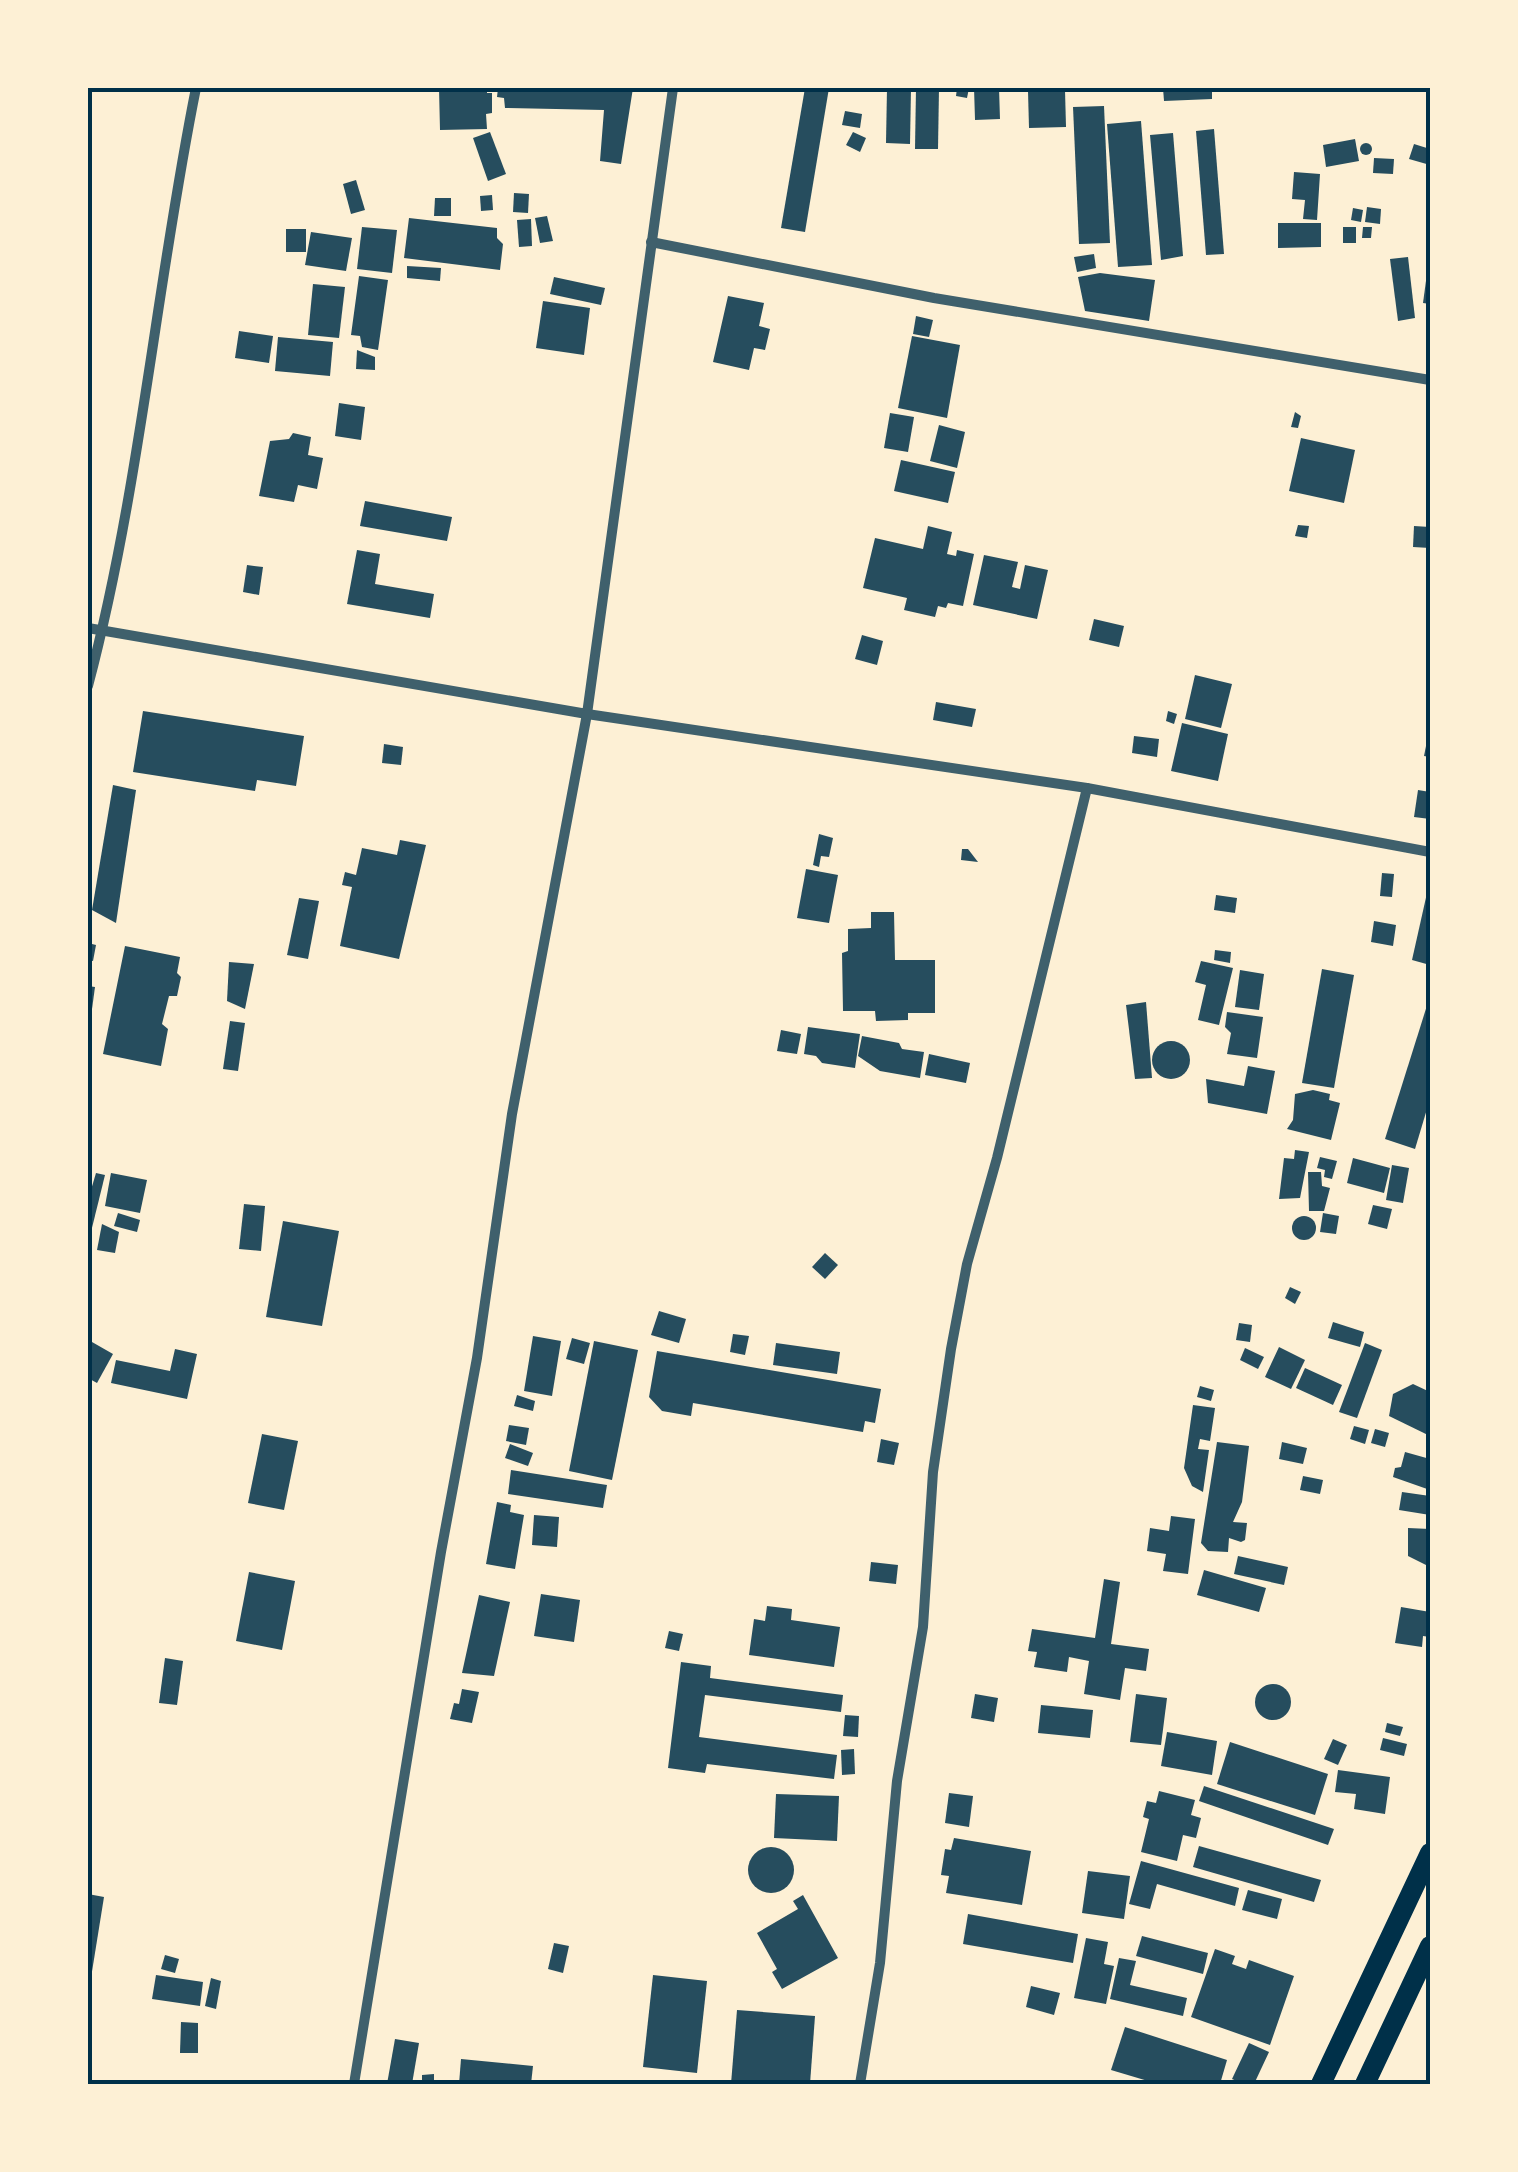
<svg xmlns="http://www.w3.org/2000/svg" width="1518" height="2172" font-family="'DM Sans',sans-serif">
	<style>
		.building { fill: #264d5e }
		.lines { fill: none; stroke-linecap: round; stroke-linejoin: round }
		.minor { stroke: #3f606c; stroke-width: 10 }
		.primary { stroke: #003049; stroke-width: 20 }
		.neatline { fill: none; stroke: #003049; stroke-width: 4 }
	</style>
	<rect width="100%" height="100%" fill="#fdf0d5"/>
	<!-- building -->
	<g class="building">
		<path d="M439,88H487V93H492V113L486,114L487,129L440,130Z"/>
		<path d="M498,88H633L621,164L600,161L604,110L505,108L504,98L497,97Z"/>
		<path d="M805,88H829L805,232L781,228Z"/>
		<path d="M887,88H911L910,144L886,143Z"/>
		<path d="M916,88H939L938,149H915Z"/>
		<path d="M957,88H969L967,98L956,96Z"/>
		<path d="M974,88H999L1000,119L975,120Z"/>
		<path d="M1163,88H1212V99L1164,101Z"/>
		<path d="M1065,90L1066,127L1029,128L1028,91Z"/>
		<path d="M1104,106L1110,243L1079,244L1073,107Z"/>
		<path d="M845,111L862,114L860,128L842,125Z"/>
		<path d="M1141,121L1152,265L1118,267L1107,124Z"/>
		<path d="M1214,129L1224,254L1206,255L1196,131Z"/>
		<path d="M490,132L506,174L488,181L473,138Z"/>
		<path d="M853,132L866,138L860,152L846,145Z"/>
		<path d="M1173,133L1183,256L1161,260L1150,135Z"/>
		<path d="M1355,139L1359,161L1326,167L1323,145Z"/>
		<circle cx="1366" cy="149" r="6"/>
		<path d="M1414,144L1430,149V165L1409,159Z"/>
		<path d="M1374,158L1394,159L1393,174L1373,173Z"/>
		<path d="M1294,172L1320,174L1317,220L1303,219L1305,200L1292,199Z"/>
		<path d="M356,180L365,210L351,214L343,184Z"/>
		<path d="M514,193L529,194L528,213L513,212Z"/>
		<path d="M492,195L493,210L481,211L480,196Z"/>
		<path d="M435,198H451V216H434Z"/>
		<path d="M1367,207L1381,209L1380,224L1365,222Z"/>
		<path d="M1353,208L1363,210L1361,222L1351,220Z"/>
		<path d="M547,216L553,241L540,243L535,218Z"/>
		<path d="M409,218L497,228V238L503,244L500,270L404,258Z"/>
		<path d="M531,219L532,246L519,247L517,220Z"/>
		<path d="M1278,223H1321V247L1278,248Z"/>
		<path d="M362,227L397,230L392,273L357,269Z"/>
		<rect x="1343" y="227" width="13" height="16"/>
		<path d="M1363,227H1372L1371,238H1362Z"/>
		<rect x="286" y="229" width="20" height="23"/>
		<path d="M311,232L352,238L346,271L305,265Z"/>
		<path d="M1094,254L1096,268L1077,272L1074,257Z"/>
		<path d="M1408,257L1415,318L1398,321L1390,259Z"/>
		<path d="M407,266L441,268L440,281L407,278Z"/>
		<path d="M1428,266H1430V304L1423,303Z"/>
		<path d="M1100,273L1155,280L1149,321L1085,311L1078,277Z"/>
		<path d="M359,276L388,280L378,350L362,347L360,336L351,335Z"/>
		<path d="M554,277L605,288L601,305L550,294Z"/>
		<path d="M313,284L345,287L339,338L308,335Z"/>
		<path d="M728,296L764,303L759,326L770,329L765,350L754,348L749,370L713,362Z"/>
		<path d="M543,301L590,308L584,355L536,348Z"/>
		<path d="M916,316L933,320L929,337L913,334Z"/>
		<path d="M239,331L273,336L269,363L235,358Z"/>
		<path d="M912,336L960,345L947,418L898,408Z"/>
		<path d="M278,337L333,342L330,376L275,371Z"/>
		<path d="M357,350L375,357V370L356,369Z"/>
		<path d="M339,403L365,407L361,440L335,436Z"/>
		<path d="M1295,412L1301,416L1298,428L1291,427Z"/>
		<path d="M890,413L914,417L908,452L884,448Z"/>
		<path d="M939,425L965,432L957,468L930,461Z"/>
		<path d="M293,433L311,437L308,455L323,458L317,489L298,485L294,502L259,496L270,441L289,439Z"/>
		<path d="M1301,438L1355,450L1344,503L1289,491Z"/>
		<path d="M901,460L955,472L948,503L894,491Z"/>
		<path d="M365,501L452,517L447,541L360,526Z"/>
		<path d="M1298,525L1309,526L1307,538L1295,536Z"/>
		<path d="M928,526L952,532L947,554L956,556L957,550L974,554L963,606L948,603L946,608L938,606L935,617L904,610L907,598L863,588L875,538L923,549Z"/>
		<path d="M1414,526L1430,527V548L1413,547Z"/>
		<path d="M357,550L380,554L375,584L434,594L430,618L347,604Z"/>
		<path d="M984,555L1018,562L1012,587L1020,589L1025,565L1048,570L1037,619L973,605Z"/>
		<path d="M247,565L263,567L259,595L243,592Z"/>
		<path d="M1094,619L1124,626L1119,647L1089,640Z"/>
		<path d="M862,635L883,641L877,665L855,659Z"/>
		<path d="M1195,675L1232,684L1221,728L1185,719Z"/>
		<path d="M936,702L976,709L972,727L933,720Z"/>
		<path d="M143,711L304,736L296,786L257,780L255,791L133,772Z"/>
		<path d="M1168,711L1177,714L1174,724L1166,721Z"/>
		<path d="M1182,723L1228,734L1218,781L1171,771Z"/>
		<path d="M1429,731H1430V757L1424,756Z"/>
		<path d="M1134,736L1159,739L1157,757L1132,753Z"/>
		<path d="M384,744L403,747L401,765L382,763Z"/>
		<path d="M113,785L136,790L116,923L92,910Z"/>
		<path d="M1418,790L1430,792V819L1414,817Z"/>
		<path d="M819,834L833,838L829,857L821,856L819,867L813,865Z"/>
		<path d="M400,840L426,845L399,959L340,946L352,887L342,885L345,872L356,875L362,848L397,855Z"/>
		<path d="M962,849H968L978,862L961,860Z"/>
		<path d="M806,869L838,875L829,923L797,918Z"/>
		<path d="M1382,873L1394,874L1392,897L1380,896Z"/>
		<path d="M1427,893H1430V965L1412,960Z"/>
		<path d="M1216,895L1237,898L1235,913L1214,910Z"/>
		<path d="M299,898L319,901L308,959L287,955Z"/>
		<path d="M871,912H894L895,960H935V1013H908V1020L876,1021L875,1011H843L842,953L848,951V929L871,928Z"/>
		<path d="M1374,921L1396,925L1393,946L1371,942Z"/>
		<path d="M88,943L96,945L93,961L88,960Z"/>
		<path d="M125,946L180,957L177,973L181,977L177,996H169L162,1024L168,1029L161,1066L103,1054Z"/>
		<path d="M1215,950L1231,952L1230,963L1214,960Z"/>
		<path d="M1201,961L1233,968L1219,1025L1198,1020L1206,985L1195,982Z"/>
		<path d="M229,962L254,964L245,1009L227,1001Z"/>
		<path d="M1322,969L1354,975L1334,1088L1302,1083Z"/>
		<path d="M1240,970L1264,974L1259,1010L1235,1007Z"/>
		<path d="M88,986L95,987L90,1024H88Z"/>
		<path d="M1430,996V1099L1415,1149L1385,1139Z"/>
		<path d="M1146,1002L1152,1078L1135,1079L1126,1005Z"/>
		<path d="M1227,1012L1263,1017L1257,1058L1227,1054L1231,1033L1225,1027Z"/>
		<path d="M230,1021L245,1023L238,1071L223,1069Z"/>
		<path d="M808,1027L860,1034L855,1068L822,1063L816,1056L804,1054Z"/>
		<path d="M781,1030L801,1034L797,1054L777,1051Z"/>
		<path d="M862,1036L899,1043L902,1049L924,1052L920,1078L880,1071L858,1056Z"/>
		<circle cx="1171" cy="1060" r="19"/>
		<path d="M929,1054L970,1063L966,1083L925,1075Z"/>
		<path d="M1248,1066L1275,1071L1267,1114L1208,1103L1206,1079L1244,1086Z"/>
		<path d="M1313,1090L1330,1094L1329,1100L1340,1103L1331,1140L1287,1129L1293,1120L1295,1094Z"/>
		<path d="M1295,1150L1309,1152L1300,1198L1279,1199L1284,1158L1294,1159Z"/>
		<path d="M1320,1157L1337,1161L1332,1179L1324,1177L1325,1170L1317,1168Z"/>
		<path d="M1353,1158L1390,1168L1384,1193L1347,1183Z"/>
		<path d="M1392,1165L1409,1168L1403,1203L1386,1200Z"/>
		<path d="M1308,1172H1321L1322,1186L1330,1188L1324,1211H1309Z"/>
		<path d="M96,1173L105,1175L89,1240L88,1200Z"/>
		<path d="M111,1173L147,1180L140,1213L105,1206Z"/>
		<path d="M244,1204L265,1206L261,1251L239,1249Z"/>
		<path d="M1373,1205L1392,1209L1387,1229L1368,1224Z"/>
		<path d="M118,1213L140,1220L137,1232L114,1226Z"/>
		<path d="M1323,1213L1339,1216L1336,1234L1320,1232Z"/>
		<circle cx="1304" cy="1228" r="12"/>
		<path d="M283,1221L339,1231L322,1326L266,1317Z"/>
		<path d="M102,1224L119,1232L115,1253L97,1250Z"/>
		<path d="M825,1253L838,1265L825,1279L812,1267Z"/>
		<path d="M1290,1287L1301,1292L1295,1304L1285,1298Z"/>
		<path d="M659,1311L686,1319L679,1343L651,1335Z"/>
		<path d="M1333,1322L1364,1332L1360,1347L1328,1338Z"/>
		<path d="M1239,1323L1252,1325L1250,1342L1236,1340Z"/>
		<path d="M733,1334L749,1336L745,1355L730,1352Z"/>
		<path d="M533,1336L561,1341L552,1396L524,1391Z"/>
		<path d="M572,1338L590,1343L584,1364L566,1359Z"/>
		<path d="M594,1341L638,1350L612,1480L569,1471Z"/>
		<path d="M92,1342L113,1354L97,1383L88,1378V1350Z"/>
		<path d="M776,1343L840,1352L837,1374L773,1365Z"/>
		<path d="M1365,1343L1382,1350L1357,1418L1339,1412Z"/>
		<path d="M1279,1347L1305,1360L1291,1389L1265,1377Z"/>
		<path d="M1245,1348L1264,1357L1258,1369L1240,1360Z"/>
		<path d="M175,1349L197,1354L187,1399L111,1383L116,1360L170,1371Z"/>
		<path d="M657,1351L881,1389L875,1423L865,1421L863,1432L693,1403L691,1416L662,1411L649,1397Z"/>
		<path d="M1305,1368L1342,1385L1333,1405L1296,1388Z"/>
		<path d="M1413,1384L1430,1392V1436L1389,1416L1393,1394Z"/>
		<path d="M1200,1386L1214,1390L1211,1401L1197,1397Z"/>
		<path d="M517,1395L535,1401L533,1411L514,1406Z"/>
		<path d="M1193,1405L1215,1408L1210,1441L1200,1439L1198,1449L1209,1450L1203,1492L1192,1486L1184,1468Z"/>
		<path d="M509,1425L529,1428L526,1445L506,1441Z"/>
		<path d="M1354,1426L1369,1430L1365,1444L1350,1439Z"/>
		<path d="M1375,1429L1389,1433L1385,1447L1371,1443Z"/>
		<path d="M262,1434L298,1441L284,1510L248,1503Z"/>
		<path d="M881,1439L899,1443L894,1465L877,1462Z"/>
		<path d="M1217,1442L1249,1446L1242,1502L1233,1522L1247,1523L1245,1540L1241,1542L1229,1538L1228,1552L1208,1551L1201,1543Z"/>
		<path d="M1282,1442L1307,1448L1303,1464L1279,1459Z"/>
		<path d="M510,1444L533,1453L528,1466L505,1458Z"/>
		<path d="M1405,1452L1430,1459V1490L1393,1477L1395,1468L1401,1467Z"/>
		<path d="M511,1470L607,1485L603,1508L508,1494Z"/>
		<path d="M1303,1476L1323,1480L1320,1494L1300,1490Z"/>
		<path d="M1402,1492L1430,1496V1515L1399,1510Z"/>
		<path d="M497,1502L511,1505L510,1512L524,1515L515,1569L486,1564Z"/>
		<path d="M534,1515L559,1517L557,1547L532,1545Z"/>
		<path d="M1171,1516L1195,1519L1188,1574L1163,1571L1166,1554L1147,1551L1150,1528L1169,1531Z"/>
		<path d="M1408,1528L1430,1529V1567L1408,1556Z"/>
		<path d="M1238,1556L1288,1567L1284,1585L1234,1574Z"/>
		<path d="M871,1562L898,1565L896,1584L869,1581Z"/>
		<path d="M1204,1570L1266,1588L1259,1612L1197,1595Z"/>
		<path d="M249,1572L295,1581L282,1650L236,1641Z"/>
		<path d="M1104,1579L1120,1582L1111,1644L1149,1649L1146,1671L1125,1668L1120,1700L1084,1694L1089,1661L1069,1657L1067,1672L1034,1667L1037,1652L1028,1651L1032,1629L1095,1638Z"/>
		<path d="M541,1594L580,1600L574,1642L534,1636Z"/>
		<path d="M479,1595L510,1602L494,1676L462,1673Z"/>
		<path d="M767,1606L792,1609L791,1620L840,1627L834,1667L749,1655L754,1619L765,1621Z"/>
		<path d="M1401,1607L1430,1612V1637L1423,1636L1422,1647L1395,1643Z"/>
		<path d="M669,1631L683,1634L679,1651L665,1648Z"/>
		<path d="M165,1658L183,1661L177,1705L159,1703Z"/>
		<path d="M681,1662L711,1666L710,1678L843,1695L841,1712L705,1695L699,1737L837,1755L834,1779L707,1764L705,1773L668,1768Z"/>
		<circle cx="1273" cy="1702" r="18"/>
		<path d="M462,1689L479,1692L472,1723L450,1719L454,1703L459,1704Z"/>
		<path d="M975,1694L998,1698L994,1722L971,1718Z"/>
		<path d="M1136,1694L1167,1698L1161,1745L1130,1742Z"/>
		<path d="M1041,1705L1093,1710L1090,1738L1038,1733Z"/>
		<path d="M845,1715L859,1716L858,1737L843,1736Z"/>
		<path d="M1387,1723L1403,1727L1400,1736L1385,1732Z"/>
		<path d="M1167,1732L1217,1741L1212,1775L1161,1766Z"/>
		<path d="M1383,1738L1407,1744L1404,1756L1380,1750Z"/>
		<path d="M1333,1739L1347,1745L1338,1765L1324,1759Z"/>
		<path d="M1230,1742L1328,1774L1315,1815L1217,1784Z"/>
		<path d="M854,1749L855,1774L842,1775L841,1750Z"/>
		<path d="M1338,1770L1390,1777L1385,1814L1354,1809L1356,1794L1335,1792Z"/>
		<path d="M1204,1786L1334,1829L1328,1845L1199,1801Z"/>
		<path d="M1159,1791L1195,1800L1191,1815L1201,1818L1196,1838L1183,1835L1177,1861L1141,1852L1149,1819L1143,1817L1147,1801L1156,1803Z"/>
		<path d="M949,1793L973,1796L969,1827L945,1823Z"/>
		<path d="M776,1794L839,1796L837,1841L774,1838Z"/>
		<path d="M954,1838L1031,1851L1022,1905L946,1893L949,1876L941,1875L945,1849L951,1850Z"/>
		<path d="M1199,1846L1321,1880L1314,1902L1193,1867Z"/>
		<circle cx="771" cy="1870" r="23"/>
		<path d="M1141,1861L1239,1888L1235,1906L1157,1884L1150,1909L1129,1904Z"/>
		<path d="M1088,1871L1130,1876L1124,1919L1082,1913Z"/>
		<path d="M1248,1890L1282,1899L1277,1919L1242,1910Z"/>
		<path d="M88,1894L104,1897L90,1984H88Z"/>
		<path d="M803,1895L838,1958L782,1989L772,1972L777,1969L757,1933L798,1909L793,1901Z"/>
		<path d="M968,1914L1078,1934L1073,1963L963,1944Z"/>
		<path d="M1142,1936L1208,1953L1203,1974L1136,1956Z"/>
		<path d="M1086,1938L1108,1942L1104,1964L1114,1966L1106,2004L1074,1998Z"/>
		<path d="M554,1943L569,1946L563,1973L548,1969Z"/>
		<path d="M1215,1949L1235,1956L1232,1964L1246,1969L1249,1960L1294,1976L1270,2045L1191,2017Z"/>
		<path d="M165,1955L179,1959L175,1973L161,1969Z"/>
		<path d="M1119,1958L1136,1961L1130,1985L1187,1998L1183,2016L1110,1999Z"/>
		<path d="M156,1975L203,1982L200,2006L152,1999Z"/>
		<path d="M653,1975L707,1981L697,2073L643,2067Z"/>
		<path d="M211,1978L221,1981L216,2009L205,2006Z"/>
		<path d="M1031,1986L1060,1993L1054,2015L1026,2007Z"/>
		<path d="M737,2010L815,2016L810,2084H731Z"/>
		<path d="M181,2022L198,2023V2053H180Z"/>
		<path d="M1125,2027L1227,2060L1220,2084H1158L1111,2070Z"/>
		<path d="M395,2039L419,2043L412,2084H387Z"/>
		<path d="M1249,2043L1269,2052L1254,2084H1244L1232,2079Z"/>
		<path d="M461,2059L533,2066L531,2084H459Z"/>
		<path d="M434,2074V2084H422V2075Z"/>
	</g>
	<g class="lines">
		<!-- minor -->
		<g class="minor">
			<path d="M651,242L934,298L1430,380"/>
			<path d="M88,628L587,714L673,88"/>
			<path d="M88,686C140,489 156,286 196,88"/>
			<path d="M354,2084L441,1552L477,1358L512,1114L587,714L1087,788L1430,852"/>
			<path d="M860,2084L880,1963L897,1781L923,1627L933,1472L951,1349L967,1264L997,1158L1087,788"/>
		</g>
		<!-- primary -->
		<g class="primary">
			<path d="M1321,2084L1430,1853"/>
			<path d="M1365,2084L1430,1946"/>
		</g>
	</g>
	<!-- border -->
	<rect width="1518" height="2172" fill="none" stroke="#fdf0d5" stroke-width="180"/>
	<rect x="90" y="90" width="1338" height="1992" class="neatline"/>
</svg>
